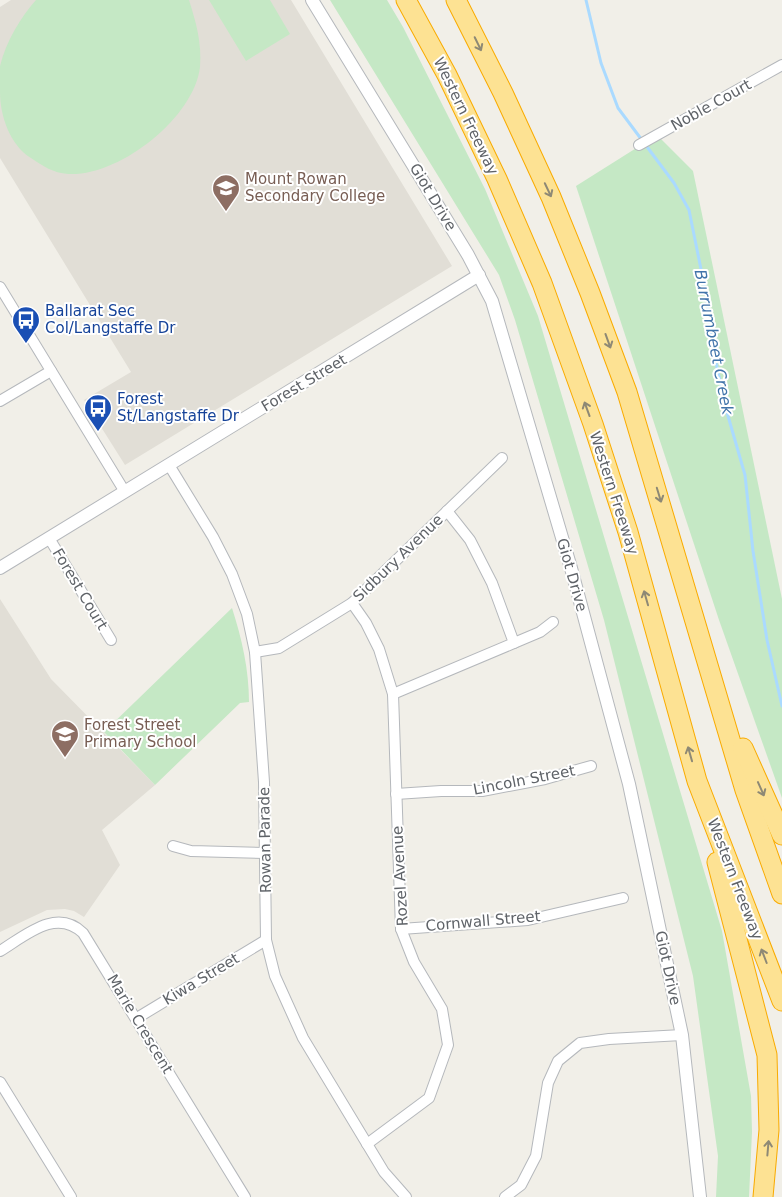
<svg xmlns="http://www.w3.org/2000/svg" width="782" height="1197" font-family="'DejaVu Sans',sans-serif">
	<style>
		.education { fill: #e1ded6 }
		.green { fill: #c5e8c5 }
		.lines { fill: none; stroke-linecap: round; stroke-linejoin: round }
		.stream { stroke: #aadaff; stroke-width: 3 }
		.minor-casing { stroke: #b5b8bc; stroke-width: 12 }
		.tertiary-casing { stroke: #b5b8bc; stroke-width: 14 }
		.motorway-casing { stroke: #f9ab00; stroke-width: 21 }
		.minor { stroke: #fff; stroke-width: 10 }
		.tertiary { stroke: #fff; stroke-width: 12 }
		.motorway { stroke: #fde293; stroke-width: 19 }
		.oneway { stroke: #8e8975 }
		.labels { text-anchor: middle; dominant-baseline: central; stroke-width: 4; stroke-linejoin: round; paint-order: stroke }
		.street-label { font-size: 15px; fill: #5f6368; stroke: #fff }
		.education-label { font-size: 15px; fill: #785e54; stroke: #fff; text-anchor: start }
		.transit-label { font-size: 15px; fill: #164399; stroke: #fff; text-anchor: start }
		.water-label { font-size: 16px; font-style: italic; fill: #4174aa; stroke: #fff }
	</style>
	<rect width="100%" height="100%" fill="#f1efe8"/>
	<!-- education -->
	<g class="education">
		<path d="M11,0H291L452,266L125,465L84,400L131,372L0,158V7Z"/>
		<path d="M0,599L51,679L155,785L102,830L120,865L84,917L74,911L65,909L47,910L0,932Z"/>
	</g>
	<!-- green -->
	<g class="green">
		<path d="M36,0H189C196,22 202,43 200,67C194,118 119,177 68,174C53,173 43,166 31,158C10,145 0,116 0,92C0,84 0,74 0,66C6,42 20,18 36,0Z"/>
		<path d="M209,0H270L290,34L246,61Z"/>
		<path d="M330,0H387L403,27L485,189L538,316L722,931L751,1096L752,1132L749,1197H716L718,1156L693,976L604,620L515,320L499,275Z"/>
		<path d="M657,135L693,171L782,599V798L719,620L576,186Z"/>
		<path d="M232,608C242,639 249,670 249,702L240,703L155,785L104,732Z"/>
	</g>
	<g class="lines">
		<!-- stream -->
		<path class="stream" d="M586,0L601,63L618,108L674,183L689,210L706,294L713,349L726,409L745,475L753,551L767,640L782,706"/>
		<!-- minor casing -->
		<g class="minor-casing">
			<g id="minor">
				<path d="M639,145L782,65"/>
				<path d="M0,287L125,492"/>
				<path d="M0,401L51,371"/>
				<path d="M169,465L213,537L232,574L247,614L255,652L264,782L266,940L275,976L303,1038L384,1172L406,1197"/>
				<path d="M49,538L111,640"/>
				<path d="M352,603L366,623L379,649L393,694L401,929L414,962L442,1009L448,1045L429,1098L367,1144"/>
				<path d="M514,643L540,632L553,622"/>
				<path d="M255,652L279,648L352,603L502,458"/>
				<path d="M393,694L514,643L492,583L470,540L447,511"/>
				<path d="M396,794L441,791H482L545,779L591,766"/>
				<path d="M173,846L191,851L266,853"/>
				<path d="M401,929L528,920L623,898"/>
				<path d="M0,951C25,936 56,907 83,933L245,1197"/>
				<path d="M137,1018L266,940"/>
				<path d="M0,1082L71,1197"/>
				<path d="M505,1197L521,1185L536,1156L548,1083L558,1061L580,1043L609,1039L682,1035"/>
			</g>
		</g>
		<!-- tertiary casing -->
		<g class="tertiary-casing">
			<g id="tertiary">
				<path d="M312,0L468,255L492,301L571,568L629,784L682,1035L700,1197"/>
				<path d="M0,568L479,275"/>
			</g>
		</g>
		<!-- motorway casing -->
		<g class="motorway-casing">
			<g id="motorway">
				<path d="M406,0L447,75L497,179L542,283L593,424L628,532L697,781L782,1001"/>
				<path d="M456,0L503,93L551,197L590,293L627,392L745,790L782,894"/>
				<path d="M743,748L782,835"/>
				<path d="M717,862L767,1055L769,1130L763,1197"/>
			</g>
		</g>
		<!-- minor -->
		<use href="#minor" class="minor"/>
		<!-- tertiary -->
		<use href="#tertiary" class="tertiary"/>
		<!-- motorway -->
		<use href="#motorway" class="motorway"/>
	</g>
	<!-- one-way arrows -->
	<defs><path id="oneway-shaft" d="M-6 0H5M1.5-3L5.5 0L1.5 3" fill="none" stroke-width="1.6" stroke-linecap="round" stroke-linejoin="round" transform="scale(1.25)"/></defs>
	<g class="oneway">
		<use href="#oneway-shaft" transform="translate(478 44) rotate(64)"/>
		<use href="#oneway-shaft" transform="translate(548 190) rotate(65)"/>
		<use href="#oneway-shaft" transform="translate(608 341) rotate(70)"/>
		<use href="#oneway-shaft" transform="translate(587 409) rotate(-110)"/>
		<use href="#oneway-shaft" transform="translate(659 495) rotate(73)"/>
		<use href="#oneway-shaft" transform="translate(646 598) rotate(-106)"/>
		<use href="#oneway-shaft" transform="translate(690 754) rotate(-106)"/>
		<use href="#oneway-shaft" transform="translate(761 789) rotate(66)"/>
		<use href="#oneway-shaft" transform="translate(764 956) rotate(-111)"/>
		<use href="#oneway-shaft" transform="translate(768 1148) rotate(-85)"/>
	</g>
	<!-- icons -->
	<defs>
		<g id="school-pin" transform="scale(1.4375)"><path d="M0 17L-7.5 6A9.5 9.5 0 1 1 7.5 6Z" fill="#8d6e63" stroke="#fff"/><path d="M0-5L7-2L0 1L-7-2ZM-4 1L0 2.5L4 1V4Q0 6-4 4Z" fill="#fff"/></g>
		<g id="bus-pin" transform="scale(1.4375)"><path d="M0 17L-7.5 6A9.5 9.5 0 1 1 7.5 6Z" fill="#1a4fb4" stroke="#fff"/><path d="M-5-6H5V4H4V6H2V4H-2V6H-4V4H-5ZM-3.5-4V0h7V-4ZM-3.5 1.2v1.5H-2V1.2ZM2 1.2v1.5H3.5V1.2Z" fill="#fff"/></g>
	</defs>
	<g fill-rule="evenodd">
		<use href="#school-pin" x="226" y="188"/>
		<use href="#bus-pin" x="26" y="320"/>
		<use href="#bus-pin" x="98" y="408"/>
		<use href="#school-pin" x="65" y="734"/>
	</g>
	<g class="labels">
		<!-- street labels -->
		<g class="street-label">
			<text transform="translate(711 105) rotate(-29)">Noble Court</text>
			<text transform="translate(466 116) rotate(64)">Western Freeway</text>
			<text transform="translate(433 197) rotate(59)">Giot Drive</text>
			<text transform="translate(304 383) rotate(-31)">Forest Street</text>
			<text transform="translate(614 493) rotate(72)">Western Freeway</text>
			<text transform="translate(398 558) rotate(-44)">Sidbury Avenue</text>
			<text transform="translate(572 575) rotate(74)">Giot Drive</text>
			<text transform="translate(80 589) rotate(59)">Forest Court</text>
			<text transform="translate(524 780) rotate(-11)">Lincoln Street</text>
			<text transform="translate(265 840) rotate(-91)">Rowan Parade</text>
			<text transform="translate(400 876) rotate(-93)">Rozel Avenue</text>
			<text transform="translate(735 879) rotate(69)">Western Freeway</text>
			<text transform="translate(483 921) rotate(-5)">Cornwall Street</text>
			<text transform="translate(668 968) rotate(78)">Giot Drive</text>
			<text transform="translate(201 979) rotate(-31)">Kiwa Street</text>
			<text transform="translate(140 1024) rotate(59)">Marie Crescent</text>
		</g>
		<!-- education labels -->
		<g class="education-label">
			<text x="245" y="179">Mount Rowan<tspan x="245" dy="17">Secondary College</tspan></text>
			<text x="84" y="725">Forest Street<tspan x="84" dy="17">Primary School</tspan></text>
		</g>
		<!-- transit labels -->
		<g class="transit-label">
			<text x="45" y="311">Ballarat Sec<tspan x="45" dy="17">Col/Langstaffe Dr</tspan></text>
			<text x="117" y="399">Forest<tspan x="117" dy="17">St/Langstaffe Dr</tspan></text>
		</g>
		<!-- water labels -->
		<g class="water-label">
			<text transform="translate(714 342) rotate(79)">Burrumbeet Creek</text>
		</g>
	</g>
</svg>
